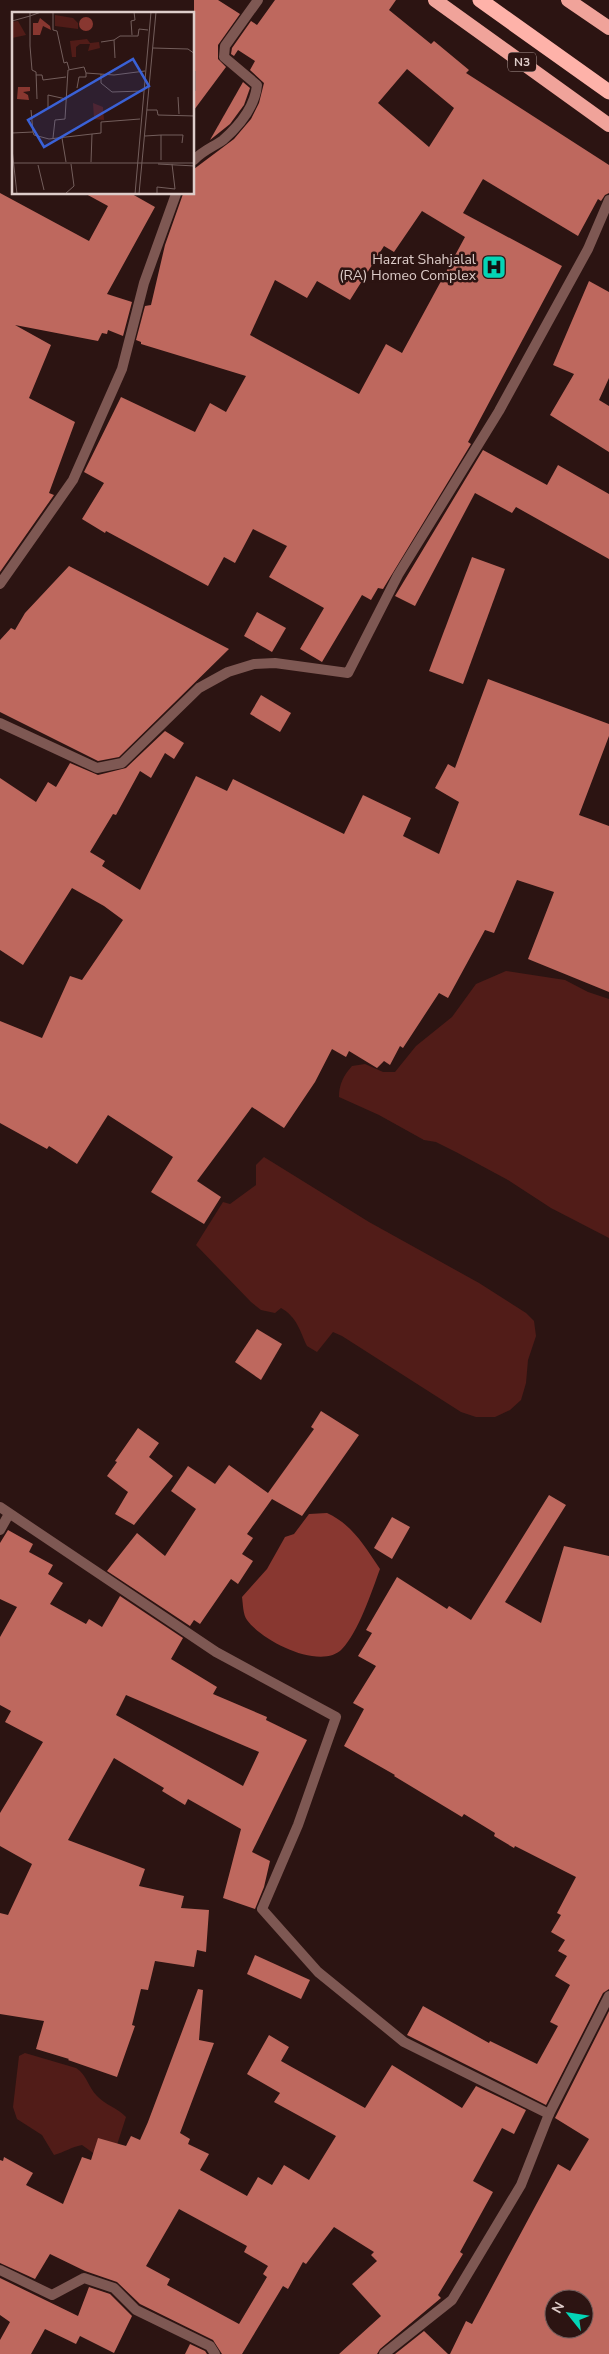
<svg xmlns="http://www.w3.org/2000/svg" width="609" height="2354" font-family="'Nunito Sans',sans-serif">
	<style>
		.green { fill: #511c18 }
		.water { fill: #883730 }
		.building { fill: #be685e; fill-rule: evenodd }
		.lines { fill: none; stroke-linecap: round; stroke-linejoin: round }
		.minor { stroke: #7e5853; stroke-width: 10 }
		.trunk { stroke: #f0a39a; stroke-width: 14 }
		.motorway { stroke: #feb2a9; stroke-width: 15 }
		.labels { text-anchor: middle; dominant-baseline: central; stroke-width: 5; stroke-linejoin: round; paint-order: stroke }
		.shield { fill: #2c1412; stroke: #a99693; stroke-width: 1 }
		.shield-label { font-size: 12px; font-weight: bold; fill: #decdca }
		.poi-label { font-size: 14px; fill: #decdca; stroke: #2c1412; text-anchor: end }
		.inset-road { fill: none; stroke: #735e5c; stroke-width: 1 }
		.view { fill: #3a61d6; fill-opacity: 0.15; stroke: #3a61d6; stroke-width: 2.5 }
		.inset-edge { fill: none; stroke: #decdca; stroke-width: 2.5 }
	</style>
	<rect width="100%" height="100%" fill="#2c1412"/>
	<!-- green -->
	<g class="green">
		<path d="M506,971L565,980L588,992L609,999V1238L551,1208L508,1180L456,1152L436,1142L424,1140L379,1115L339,1097C339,1084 344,1075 352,1066L365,1064L383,1072H395L416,1046L452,1017L476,984Z"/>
		<path d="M264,1157L369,1222L479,1283L526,1313L534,1321L536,1336L528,1360L526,1383L521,1400L510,1410L495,1417H476L461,1412L342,1336L333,1332L317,1352L307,1346C300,1331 297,1317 281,1308L275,1313L261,1310L251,1302L196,1245L223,1202L230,1204L256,1185V1165Z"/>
		<path d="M25,2053L76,2068C87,2075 88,2087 97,2096C105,2105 118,2108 126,2117L116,2148L106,2162L82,2145C71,2147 65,2152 54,2155L42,2135L17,2119L13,2107L19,2056Z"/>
	</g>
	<!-- water -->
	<path class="water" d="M327,1513C353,1525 365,1547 380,1569C372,1591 358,1633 342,1649C321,1671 262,1641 247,1620C243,1615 243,1604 242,1597L267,1569L285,1537L294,1534L309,1514Z"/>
	<!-- building -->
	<g class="building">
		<path d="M194,0H218L240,14L218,45V59L226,67L194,110Z"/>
		<path d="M275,0H396L389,10L431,44L434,41L469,70L466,73L609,165V193L605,195L601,201L598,199L578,236L483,179L463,213L562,266L468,442L471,444L383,589L378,588L371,600L362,595L322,662L300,649L324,608L269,577L287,546L253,529L235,563L224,557L208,586L106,531L105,533L82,519L104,483L84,472L121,397L195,432L210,403L226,412L246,376L141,344V342L136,340L145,306L151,305L165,245L183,194H194V169L234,139L251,119L259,103L264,83L250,70L255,61L238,50L234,56L231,54L232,48L251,21L257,25ZM407,69L454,108L429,147L378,103ZM422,211L465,237L402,353L386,344L359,394L250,335L275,280L307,298L317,281L350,300L384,246L394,252Z"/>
		<path d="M243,82L250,88L244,105L230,124L210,140Z"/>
		<path d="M0,193L89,241L108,206L86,194H132L155,207L107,294L132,302L123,336L108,330L107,334L102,333L98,341L15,325L51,345L29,398L75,422L49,493L54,495L0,572Z"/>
		<path d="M589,281L609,292V378L599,400L609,406V452L550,415L574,374L553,365Z"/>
		<path d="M483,450L547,485L558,465L609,494V559L516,507L512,513L475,493L415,606L395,596Z"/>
		<path d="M472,557L505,569L463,684L429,671Z"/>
		<path d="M69,566L229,649L119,757L98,761L0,712V640L11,628L15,630L25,613Z"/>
		<path d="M257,612L286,628L272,652L244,636Z"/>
		<path d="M488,679L609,724V736L579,815L609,826V992L528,959L554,892L517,880L494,933L485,930L448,998L439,993L403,1048L400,1046L390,1065L384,1061L377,1068L349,1051L346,1057L332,1049L315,1082L284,1128L252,1107L197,1181L221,1197L204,1224L151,1192L173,1157L108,1115L77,1164L49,1146L47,1149L0,1123V1021L42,1038L70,976L82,980L123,920L104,906L72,888L23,965L0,950V778L36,802L48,782L56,787L70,763L98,775L126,768L165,731L184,743L174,759L165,753L151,778L140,771L116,815L113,814L90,852L105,861L102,866L140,890L196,776L227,791L233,779L344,834L363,795L411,818L403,836L439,854L459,802L435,788L448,764L455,768Z"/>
		<path d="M261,695L291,713L280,732L250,714Z"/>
		<path d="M257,1329L282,1344L261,1380L235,1362Z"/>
		<path d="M321,1411L359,1435L302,1516L272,1499L247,1534L253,1538L242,1554L253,1561L238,1584L231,1579L200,1624L194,1620L190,1626L107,1571L137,1533L165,1556L196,1509L171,1491L188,1466L215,1484L229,1465L268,1493L314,1429L311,1427Z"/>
		<path d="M138,1428L159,1443L149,1457L173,1476L134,1525L115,1514L128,1492L107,1476L117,1462L115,1461Z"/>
		<path d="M549,1495L566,1505L505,1602L541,1623L564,1546L609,1556V1989L603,1993L546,2105L407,2035L423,2006L489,2043L490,2041L537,2064L558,2026L550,2022L570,1985L555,1976L567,1956L558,1951L565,1940L551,1932L561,1915L557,1913L576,1877L515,1846L514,1848L494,1836L495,1833L464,1814L462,1817L394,1776L395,1775L344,1746L364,1709L353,1703L376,1666L358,1656L372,1633L366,1630L397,1577L447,1609L449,1606L471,1620Z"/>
		<path d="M392,1517L410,1527L392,1559L374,1548Z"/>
		<path d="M8,1530L33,1544L29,1552L53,1565L48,1574L63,1583L50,1604L86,1624L89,1619L102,1627L120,1596L183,1638L171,1659L217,1687L213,1694L267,1717L266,1720L307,1740L252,1852L270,1861L264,1887L255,1909L223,1898L241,1829L188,1799L185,1805L162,1791L164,1788L114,1758L68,1840L145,1869L139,1886L184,1896L181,1908L209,1910L206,1952L197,1950L194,1967L155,1961L148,1990L141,1989L132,2025L135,2026L117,2077L68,2060L69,2059L36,2049L44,2021L0,2014V1913L8,1915L32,1864L0,1846V1813L43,1742L5,1722L11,1711L0,1705V1637L17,1607L0,1599V1543ZM126,1695L259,1752L243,1786L116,1715Z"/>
		<path d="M255,1955L310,1980L301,1999L247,1974Z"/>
		<path d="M198,1989L203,1990L199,2040L214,2043L180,2133L190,2139L188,2144L209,2154L200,2170L247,2196L258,2177L272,2185L284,2165L309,2180L336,2136L274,2102L280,2093L247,2074L269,2035L289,2047L281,2061L365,2108L392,2065L462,2108L476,2086L526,2110L514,2134L502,2128L473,2181L493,2192L460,2252L463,2254L438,2295L441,2298L380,2349L377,2354H339L381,2316L352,2284L377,2261L371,2255L374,2252L334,2227L306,2264L303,2262L288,2289L283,2286L242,2354H222L213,2340L140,2304L117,2282L85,2271L50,2254L35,2279L0,2263V2160L3,2161L4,2157L33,2173L26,2185L63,2204L82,2157L91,2160L98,2138L126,2146L131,2136L140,2140L148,2122ZM179,2209L247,2246L244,2252L268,2266L263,2274L267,2277L239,2324L167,2285L170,2279L146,2266Z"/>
		<path d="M609,2011V2354H450L466,2321L472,2324L558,2164L570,2171L589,2139L555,2118ZM554,2299H584V2329H554Z"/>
		<path d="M0,2278L78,2316L89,2287L110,2294L132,2316L114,2353L80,2336L76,2344L45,2329L31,2354H0V2340L10,2322L0,2315Z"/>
		<path d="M424,2331L448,2354H395Z"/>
		<path d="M190,2344L205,2351L207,2354H185Z"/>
	</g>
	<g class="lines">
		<!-- minor -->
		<g class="minor">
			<path d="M194,160C202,151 213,147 223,140C239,126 255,106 257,85L224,57L225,46L258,0"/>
			<path d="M0,584L73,480L122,369L144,283L176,194"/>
			<path d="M0,723L97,768L122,763L199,688L228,672L254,664L275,663L348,673L398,575L499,411L588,249L609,200"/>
			<path d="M0,1507L216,1652L336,1717L298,1825L262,1909L318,1972L404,2042L549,2114"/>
			<path d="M0,1530L9,1514"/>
			<path d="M0,2270L52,2295L84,2278L114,2288L136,2310L210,2346L215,2354"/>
			<path d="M384,2354L452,2300L521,2185L549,2114L609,1996"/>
		</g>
		<!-- trunk -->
		<g class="trunk">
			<path d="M435,0L609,125"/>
			<path d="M568,0L609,28"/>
		</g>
		<!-- motorway -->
		<path class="motorway" d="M480,0L609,92"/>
	</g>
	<!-- icons -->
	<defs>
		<g id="hospital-square" transform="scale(1.25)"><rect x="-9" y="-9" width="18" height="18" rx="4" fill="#04d5b6" stroke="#2c1412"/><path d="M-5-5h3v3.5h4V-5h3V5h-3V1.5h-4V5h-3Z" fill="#111"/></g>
	</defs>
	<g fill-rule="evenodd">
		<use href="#hospital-square" x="494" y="267"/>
	</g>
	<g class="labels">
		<!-- shield labels -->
		<rect class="shield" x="508" y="52.5" width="28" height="19" rx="4"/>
		<g class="shield-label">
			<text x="522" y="62">N3</text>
		</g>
		<!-- poi labels -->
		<g class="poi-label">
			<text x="476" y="259">Hazrat Shahjalal<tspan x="476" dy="16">(RA) Homeo Complex</tspan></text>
		</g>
	</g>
	<!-- overview -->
	<g transform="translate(12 12)">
		<rect width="182" height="182" fill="#2c1412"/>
		<path d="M43,3L61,6L66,11V17L43,14ZM6,9L14,23L0,26V10ZM75,27L78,31L87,30L88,36L76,39L78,32H68L64,35V45H60L58,29ZM81,91L91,95L92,108L82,107Z" fill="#511c18"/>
		<path d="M67 12a7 7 0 1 1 14 0a7 7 0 1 1-14 0ZM28,6L38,14L39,18L31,14L28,23H21V11H26ZM6,75H18V79L11,80L16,83L17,88L5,87Z" fill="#883730"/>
		<path class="inset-road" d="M41,0V18L45,19L52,51L55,50L57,57M0,9L18,4V0M120,23L119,9L123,8L122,0M102,28L103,46M89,30L102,28L108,24H126L127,17L136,18M141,36L176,37L183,42M183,59V79M89,62V71L100,80L131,79M24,63H30L31,68L54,65M65,76L67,65H74V61M166,85L167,102M25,87L24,60L20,58L18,34V4L29,0M36,95V83L54,87M19,98L21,120M135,98H145L146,103L183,104M0,121L21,120L22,123L37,127L80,122L79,150M80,122L89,121V110L128,107M149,123H171L170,131M133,124L149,123V148M41,126L43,108L53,107L56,58L72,55L74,61L102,63L133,59M50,126L54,150M0,137L5,182M0,151H183M146,152L183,154M26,153L32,178M53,182L62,174L59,152M123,182L139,0M127,182L144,0M145,182V175L163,177L160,152"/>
		<path class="view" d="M121,47L137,74L32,135L16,108Z"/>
		<rect width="182" height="182" class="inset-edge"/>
	</g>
	<!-- north arrow -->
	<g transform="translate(569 2314) rotate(300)"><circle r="24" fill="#2c1412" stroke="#735e5c"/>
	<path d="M0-4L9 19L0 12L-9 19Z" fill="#04d5b6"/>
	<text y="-8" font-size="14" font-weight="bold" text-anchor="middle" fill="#decdca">N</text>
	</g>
</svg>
